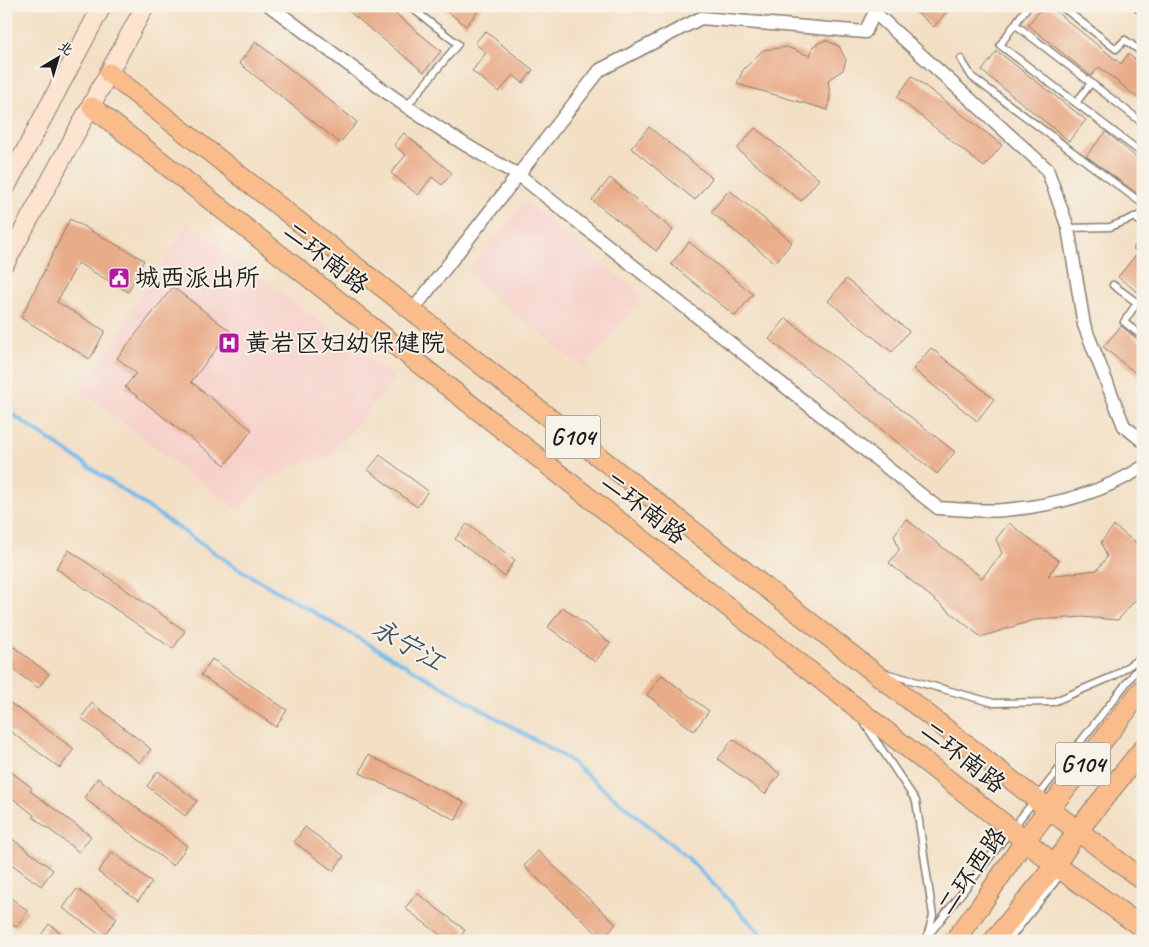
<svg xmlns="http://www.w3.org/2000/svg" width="1149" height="947" font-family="Caveat,'LXGW WenKai TC',sans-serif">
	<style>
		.built { fill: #f7d0ca }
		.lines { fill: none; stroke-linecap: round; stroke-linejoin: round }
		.stream { stroke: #77bdee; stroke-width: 4 }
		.building { fill: #e9ac89 }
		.service-casing { stroke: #887e70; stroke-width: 9 }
		.minor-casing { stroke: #887e70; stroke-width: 15 }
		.secondary-casing { stroke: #887e70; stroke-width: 20 }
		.primary-casing { stroke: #887e70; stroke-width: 21 }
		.trunk-casing { stroke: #887e70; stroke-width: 22 }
		.service { stroke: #fff; stroke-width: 6 }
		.minor { stroke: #fff; stroke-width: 12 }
		.secondary { stroke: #fde4d0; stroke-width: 18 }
		.primary { stroke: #f9bc8a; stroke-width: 19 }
		.trunk { stroke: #f9bc8a; stroke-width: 20 }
		.labels { text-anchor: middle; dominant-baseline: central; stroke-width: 4; stroke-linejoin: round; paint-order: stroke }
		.shield { fill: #f7f3e8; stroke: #5e5c59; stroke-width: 1 }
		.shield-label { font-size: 24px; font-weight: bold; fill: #1c1c1c }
		.street-label { font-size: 25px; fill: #1c1c1c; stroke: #f7f3e8 }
		.poi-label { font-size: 25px; fill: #1c1c1c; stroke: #f7f3e8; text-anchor: start }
		.water-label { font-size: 26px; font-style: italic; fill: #3c5466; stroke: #f7f3e8 }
	</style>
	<rect width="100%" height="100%" fill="#f7f3e8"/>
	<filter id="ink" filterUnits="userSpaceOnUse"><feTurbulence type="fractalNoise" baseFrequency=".02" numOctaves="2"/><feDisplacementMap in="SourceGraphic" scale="10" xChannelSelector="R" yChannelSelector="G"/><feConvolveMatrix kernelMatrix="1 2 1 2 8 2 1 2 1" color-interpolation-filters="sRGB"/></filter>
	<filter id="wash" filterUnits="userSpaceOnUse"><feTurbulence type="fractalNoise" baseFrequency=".0096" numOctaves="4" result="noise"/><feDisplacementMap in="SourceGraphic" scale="20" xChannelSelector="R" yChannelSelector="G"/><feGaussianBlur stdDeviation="1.12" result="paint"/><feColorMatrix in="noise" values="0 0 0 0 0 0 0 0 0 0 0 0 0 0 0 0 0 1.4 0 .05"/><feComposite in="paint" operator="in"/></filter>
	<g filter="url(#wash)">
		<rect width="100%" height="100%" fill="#f3dfc4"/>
		<!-- built -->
		<g class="built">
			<path d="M526,202L643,296L583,369L466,272Z"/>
			<path d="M188,222L396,379L327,459L296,464L267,480L238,511L81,391Z"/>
		</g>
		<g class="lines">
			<!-- stream -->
			<path class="stream" d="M6,410L237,568L566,758L688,858L768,941"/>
		</g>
		<g id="blocks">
			<!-- building -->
			<g class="building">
				<path d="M342,6H386L441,51L424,72Z"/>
				<path d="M441,6H482L466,26Z"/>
				<path d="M909,6H951L934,27Z"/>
				<path d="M1043,6H1049L1121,64L1128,54L1143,66V102L1099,67L1091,76L1028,25Z"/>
				<path d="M485,31L533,70L523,83L513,75L499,92L472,71L486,53L475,43Z"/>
				<path d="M825,40L839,46L846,60L843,70L828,80L830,95L828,110L737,84L743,70L763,50L787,47L810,56L813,46Z"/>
				<path d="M256,42L357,122L340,143L239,63Z"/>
				<path d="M997,51L1086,120L1069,141L982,71Z"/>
				<path d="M912,76L1002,145L984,167L897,97Z"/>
				<path d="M649,127L712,178L695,200L631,148Z"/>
				<path d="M755,128L819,179L801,201L737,149Z"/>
				<path d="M1106,132L1143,163V188L1138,194L1086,156Z"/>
				<path d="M404,133L452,173L442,185L432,177L418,195L391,173L406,155L394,145Z"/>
				<path d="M610,178L673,230L656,251L592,200Z"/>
				<path d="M729,190L792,242L775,263L711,212Z"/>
				<path d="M70,219L144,260L128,292L78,263L57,302L105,331L90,359L21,318Z"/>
				<path d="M689,242L753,294L735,316L671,264Z"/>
				<path d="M1135,256L1143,262V296L1118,277Z"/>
				<path d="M846,279L909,331L892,352L828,301Z"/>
				<path d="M173,287L230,331L191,382L252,430L225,465L125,387L136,373L117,358Z"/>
				<path d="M786,318L955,452L937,474L769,339Z"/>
				<path d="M1121,326L1143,344V379L1103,347Z"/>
				<path d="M931,348L994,399L977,421L913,369Z"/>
				<path d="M380,455L428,491L417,507L368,470Z"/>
				<path d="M906,519L982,578L1002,553L996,539L1009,523L1059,561L1048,576L1097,570L1107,557L1101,542L1114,526L1143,548V591L1118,620L1082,617L1034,620L981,637L889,563L899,550L894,535Z"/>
				<path d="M467,524L515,560L504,576L455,539Z"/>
				<path d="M69,550L185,631L173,649L56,568Z"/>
				<path d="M563,607L610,643L595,662L548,627Z"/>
				<path d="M6,641L49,674L38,688L6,664Z"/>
				<path d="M212,659L287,710L276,727L201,675Z"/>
				<path d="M662,675L709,711L694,731L647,695Z"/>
				<path d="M6,700L74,749L60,768L6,728Z"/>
				<path d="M92,703L151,749L140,763L81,718Z"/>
				<path d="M733,739L780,774L765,794L718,759Z"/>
				<path d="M368,755L464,802L456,820L360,773Z"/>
				<path d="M6,768L32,788L30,791L91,836L79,852L33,817L34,815L6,793Z"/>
				<path d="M158,771L197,801L185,816L147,786Z"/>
				<path d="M98,778L187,846L173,866L84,798Z"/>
				<path d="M305,827L344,856L333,871L294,842Z"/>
				<path d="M6,834L53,870L41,886L6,860Z"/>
				<path d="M538,851L616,924L603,939L524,866Z"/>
				<path d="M112,852L152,882L138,901L98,872Z"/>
				<path d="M77,889L117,918L103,937L63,908Z"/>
				<path d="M417,893L465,930L457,941H448L405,908Z"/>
				<path d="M6,894L28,911L16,927L6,920Z"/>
				<path d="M49,924L71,941H37Z"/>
			</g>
		</g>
	</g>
	<g filter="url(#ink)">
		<use href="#blocks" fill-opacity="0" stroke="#887e70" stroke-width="1"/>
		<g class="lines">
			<!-- service casing -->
			<g class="service-casing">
				<g id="service">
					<path d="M1028,6L1000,45L1143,154"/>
					<path d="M1061,6L1116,49L1125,40L1143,53"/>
					<path d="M1016,25L1143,123"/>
					<path d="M961,59L972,77L1143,204"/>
					<path d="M1076,103L1091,83"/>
					<path d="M406,107L458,44L409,6"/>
					<path d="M1134,217L1143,224"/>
					<path d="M1068,228L1110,227L1143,214"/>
					<path d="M1143,241L1138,248L1143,252"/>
					<path d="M1113,285L1143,307"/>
					<path d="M1137,303L1124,322L1143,337"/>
					<path d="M885,673L994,703L1053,702L1114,676L1143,656"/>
					<path d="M863,721L916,801L933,916L928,933"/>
					<path d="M924,941L1143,662"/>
					<path d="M1008,941L1062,873"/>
				</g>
			</g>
			<!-- minor casing -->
			<g class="minor-casing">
				<g id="minor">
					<path d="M270,6C350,66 429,128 519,175L938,508C960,509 983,512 1004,510C1054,506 1100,494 1143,467"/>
					<path d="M1139,6L1143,8"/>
					<path d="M875,13L1047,169L1068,228L1084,325L1124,426L1143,441"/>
					<path d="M412,311L600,70L701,18L865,32L878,6"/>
				</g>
			</g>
			<!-- secondary casing -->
			<g class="secondary-casing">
				<g id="secondary">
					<path d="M6,187L102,6"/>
					<path d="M6,262L145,6"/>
				</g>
			</g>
			<!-- primary casing -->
			<g class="primary-casing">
				<g id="primary">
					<path d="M109,73L1037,800"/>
					<path d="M92,107L1012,830"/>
					<path d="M954,941L981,905L1025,840"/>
					<path d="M993,941L1055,865"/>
				</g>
			</g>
			<!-- trunk casing -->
			<g class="trunk-casing">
				<g id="trunk">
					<path d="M1037,800L1143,880"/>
					<path d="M1012,830L1055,865L1143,928"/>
					<path d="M1025,840L1143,689"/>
					<path d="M1055,865L1078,830L1143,749"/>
				</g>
			</g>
			<!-- service -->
			<use href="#service" class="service"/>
			<!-- minor -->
			<use href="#minor" class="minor"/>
			<!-- secondary -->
			<use href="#secondary" class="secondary"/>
			<!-- primary -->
			<use href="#primary" class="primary"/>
			<!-- trunk -->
			<use href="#trunk" class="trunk"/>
		</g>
	</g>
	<!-- icons -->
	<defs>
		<g id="civic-square" transform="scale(1.125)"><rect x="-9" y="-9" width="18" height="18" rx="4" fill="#b5179e" stroke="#f7f3e8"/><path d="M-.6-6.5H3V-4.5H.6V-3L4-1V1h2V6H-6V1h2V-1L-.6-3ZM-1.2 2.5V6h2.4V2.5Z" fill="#fff"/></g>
		<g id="hospital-square" transform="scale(1.125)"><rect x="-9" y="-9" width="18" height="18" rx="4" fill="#b5179e" stroke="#f7f3e8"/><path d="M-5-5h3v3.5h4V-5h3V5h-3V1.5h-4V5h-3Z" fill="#fff"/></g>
	</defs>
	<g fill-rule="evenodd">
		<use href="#civic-square" x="119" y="278"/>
		<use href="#hospital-square" x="229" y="343"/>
	</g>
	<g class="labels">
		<!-- shield labels -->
		<g class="shield">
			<rect x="545.5" y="415.5" width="55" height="43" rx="4"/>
			<rect x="1055.5" y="742.5" width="55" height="43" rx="4"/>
		</g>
		<g class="shield-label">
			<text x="573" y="437">G104</text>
			<text x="1083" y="764">G104</text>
		</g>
		<!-- street labels -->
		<g class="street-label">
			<text transform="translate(326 258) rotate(38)">二环南路</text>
			<text transform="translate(644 508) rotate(38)">二环南路</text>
			<text transform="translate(963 757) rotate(38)">二环南路</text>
			<text transform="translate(972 871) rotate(-55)">二环西路</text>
		</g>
		<!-- poi labels -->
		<g class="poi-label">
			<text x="135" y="278">城西派出所</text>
			<text x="245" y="343">黄岩区妇幼保健院</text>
		</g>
		<!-- water labels -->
		<g class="water-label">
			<text transform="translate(408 645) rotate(30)">永宁江</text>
		</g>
	</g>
	<!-- margin -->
	<rect width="1149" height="947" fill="none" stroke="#f7f3e8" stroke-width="25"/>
	<!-- north arrow -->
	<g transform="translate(58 58) rotate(38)" stroke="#f7f3e8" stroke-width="4" paint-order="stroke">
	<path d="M0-4L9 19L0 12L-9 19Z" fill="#1c1c1c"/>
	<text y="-8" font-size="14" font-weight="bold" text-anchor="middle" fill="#1c1c1c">北</text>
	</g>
</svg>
